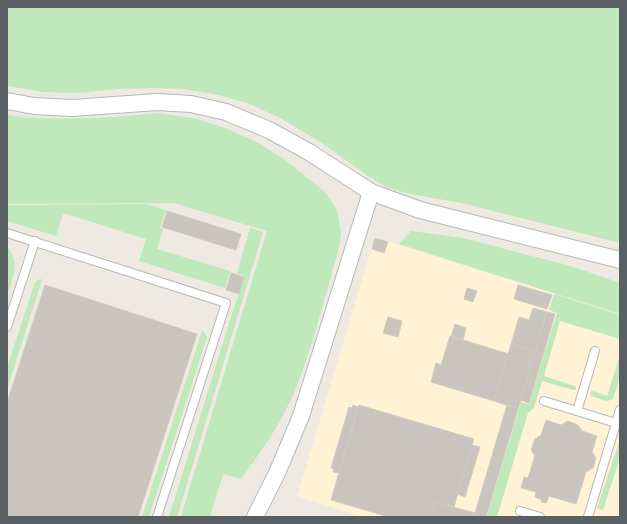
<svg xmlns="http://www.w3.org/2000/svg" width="627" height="524" font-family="'Roboto Condensed',sans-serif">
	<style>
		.commercial { fill: #fff2d5 }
		.green { fill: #bfe8bb }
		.building { fill: #c9c5be; stroke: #d3cbbf }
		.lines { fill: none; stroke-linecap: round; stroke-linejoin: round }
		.lane-casing { stroke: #b4b8bd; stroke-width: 10 }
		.street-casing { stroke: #b4b8bd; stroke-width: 18 }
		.lane { stroke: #fff; stroke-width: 8 }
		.street { stroke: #fff; stroke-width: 16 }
	</style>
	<rect width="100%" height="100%" fill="#eeeae1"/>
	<!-- commercial -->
	<path class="commercial" d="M375,237L620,315V517H363L297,496Z"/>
	<!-- green -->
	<g class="green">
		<path d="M7,7H620V243L466,204L406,193L386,187L368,176L322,143L282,119L250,104L219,95L185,89L156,88L117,89L78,93L43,92L7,86Z"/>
		<path d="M158,113L194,118L225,128L257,142L284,159L325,192L337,210L341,234L338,252C324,299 313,347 294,393C281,423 261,452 241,479L223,474L210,517H181L267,231L174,203L7,204V115C57,122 108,118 158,113Z"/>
		<path d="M147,204L166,210L160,228L163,229L157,249L230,271L225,288L139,261L146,239L63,213L56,236L7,221V205Z"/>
		<path d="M250,228L263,232L177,517H169L236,301L239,295L244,276L237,273Z"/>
		<path d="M411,231L419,232L463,238L574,267L620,283V314L399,244Z"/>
		<path d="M7,246C16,257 16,268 12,280C11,285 10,289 7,292Z"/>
		<path d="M41,279L42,280L7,389V368L35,282L38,280Z"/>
		<path d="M554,294L620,315V339L560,321L544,376L575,386L576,388V390H573L542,381L534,408L528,413L497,517L487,516L521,402L529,404L555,319L557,313L549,310Z"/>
		<path d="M202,331L204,332L207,337L149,517H142Z"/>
		<path d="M620,355V378L613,399L607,401L591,396L590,394V392L593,391L607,396Z"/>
		<path d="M620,439V458L603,510L597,508Z"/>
	</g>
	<!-- building -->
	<g class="building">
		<path d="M167,211L241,234L236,250L162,227Z"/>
		<path d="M375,238L388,242L384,253L372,249Z"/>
		<path d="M231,273L244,277L239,294L226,290Z"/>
		<path d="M45,285L197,334L138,517H7V403Z"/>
		<path d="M518,285L552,295L547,309L514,299Z"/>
		<path d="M467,288L477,291L473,302L464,299Z"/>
		<path d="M533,308L547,312L531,367L527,366L532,350L511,344L519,317L529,320Z"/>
		<path d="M547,312L555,314L529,403L521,400Z"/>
		<path d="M388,317L402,321L398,337L383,333Z"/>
		<path d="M455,324L466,328L463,340L451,337Z"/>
		<path d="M450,336L509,354L494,401L431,382L436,363L441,365Z"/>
		<path d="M511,344L532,350L527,366L531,367L521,400L517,399L515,408L494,401Z"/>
		<path d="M517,399L521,400L518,409L515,408Z"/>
		<path d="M353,405L358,407L339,473L333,472L334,469L331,468L349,407L352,408Z"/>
		<path d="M359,405L474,439L454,507L436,502L431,517H389L331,500Z"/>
		<path d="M507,405L518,409L486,517H431L436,502L475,513Z"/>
		<path d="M546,420L561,425L568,421L578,425L582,431L597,436L592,452L596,458L593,468L586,472L576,504L549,496L546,503L541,502L542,500L535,497L536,492L521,488L524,477L528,478L535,456L531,450L535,439L541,435Z"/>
		<path d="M472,445L480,447L465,497L457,494Z"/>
	</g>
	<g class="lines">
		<!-- lane casing -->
		<g class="lane-casing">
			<g id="lane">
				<path d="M7,233L226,303L157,517"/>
				<path d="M7,327L35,241"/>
				<path d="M544,401L616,423"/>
				<path d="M577,411L595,351"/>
				<path d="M520,511L540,517"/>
				<path d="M588,517L620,410"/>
			</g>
		</g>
		<!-- street casing -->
		<g class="street-casing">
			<g id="street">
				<path d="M7,101L34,106L72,108L157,102L191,104L226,112L269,130L309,152L371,192L420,210L620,260"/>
				<path d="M255,517L277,473L301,416L371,192"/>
			</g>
		</g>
		<!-- lane -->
		<use href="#lane" class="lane"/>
		<!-- street -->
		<use href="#street" class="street"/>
	</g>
	<!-- border -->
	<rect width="627" height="524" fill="none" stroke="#5a5f63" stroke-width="16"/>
</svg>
